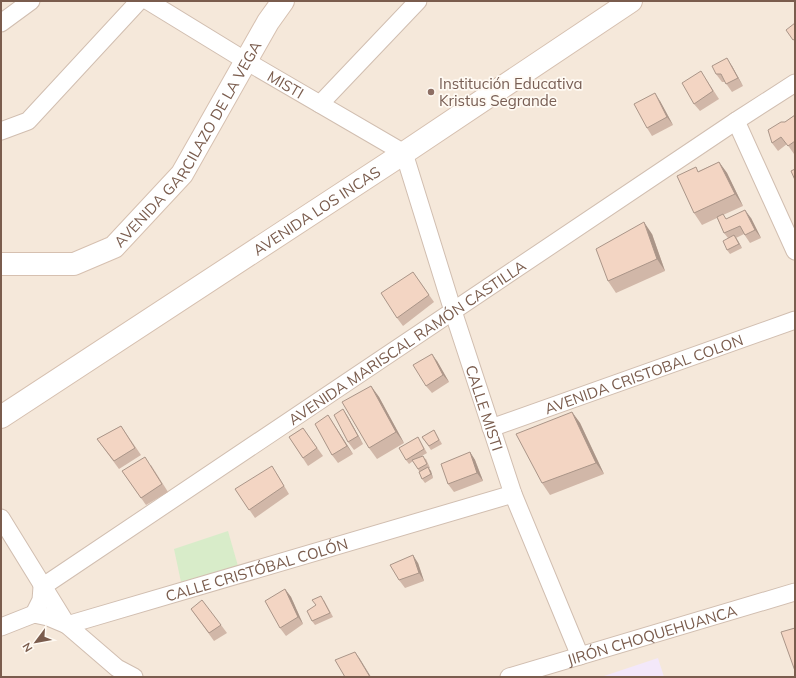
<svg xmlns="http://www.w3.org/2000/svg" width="796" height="678" font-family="Mulish,sans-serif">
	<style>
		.residential { fill: #f5e8da }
		.education { fill: #f3e8fa }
		.green { fill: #d8ecc9 }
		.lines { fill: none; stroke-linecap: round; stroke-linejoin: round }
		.street-casing { stroke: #d1beb0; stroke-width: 19 }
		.secondary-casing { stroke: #d6c0b0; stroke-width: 24 }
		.street { stroke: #fff; stroke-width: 17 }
		.secondary { stroke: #fff; stroke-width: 22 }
		.wall { fill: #d1b7a8 }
		.shaded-wall { fill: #aa9588 }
		.building { fill: #f3d5c3; stroke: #aa9588 }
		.education-dot { fill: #8d6e63; stroke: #fffaf3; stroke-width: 1.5 }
		.labels { text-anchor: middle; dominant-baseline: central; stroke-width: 3.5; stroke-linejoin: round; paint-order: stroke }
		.education-label { font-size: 15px; fill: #785e54; stroke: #fffaf3; text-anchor: start }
		.street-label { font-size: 15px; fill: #7a5c4d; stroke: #fffaf3 }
	</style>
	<rect width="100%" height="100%" fill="#fdf6ec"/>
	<!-- residential -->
	<rect class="residential" x="1" y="1" width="794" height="676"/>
	<!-- education -->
	<path class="education" d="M658,658L664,677H601Z"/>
	<!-- green -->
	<path class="green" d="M228,531L238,566L181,582L174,549Z"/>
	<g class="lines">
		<!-- street casing -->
		<g class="street-casing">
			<g id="street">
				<path id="s1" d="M148,1L246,61L404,153L453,311L513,494L580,656"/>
				<path d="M1,23L31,1"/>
				<path d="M320,104L418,1"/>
				<path d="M736,121L795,251"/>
				<path d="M1,131L28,121L139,1"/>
				<path id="s2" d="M491,428L795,320"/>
				<path d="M1,518L67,625L117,668L134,677"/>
				<path id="s3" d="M34,614L41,600L42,587L736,121L795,83"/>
				<path id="s4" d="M1,627L34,614L48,617L67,625L513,494"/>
				<path id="s5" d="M509,677L795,592"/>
			</g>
		</g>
		<!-- secondary casing -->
		<g class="secondary-casing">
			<g id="secondary">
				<path id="s6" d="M1,264H74L114,247L182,174L268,22L283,1"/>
				<path id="s7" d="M1,417L404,153L631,1"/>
			</g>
		</g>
		<!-- street -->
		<use href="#street" class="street"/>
		<!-- secondary -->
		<use href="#secondary" class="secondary"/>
	</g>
	<!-- wall -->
	<g class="wall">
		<path d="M732,66L743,86L732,92L725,82H722L716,74Z"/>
		<path d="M706,79L719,99L700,111L694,104Z"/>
		<path d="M660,101L673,125L652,136L647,128Z"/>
		<path d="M795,115V153L794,154L787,144L778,151L772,143L785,122Z"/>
		<path d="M719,162L727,173L743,206L723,215L726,219L751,218L761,238L750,243L744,234L736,238L742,248L730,254L727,250L728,238L724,233L717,218L702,225L694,213L699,171Z"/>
		<path d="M652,234L665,271L616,293L608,281Z"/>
		<path d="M413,272L434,302L403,326L397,318Z"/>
		<path d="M437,361L449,382L432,393L426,386Z"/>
		<path d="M371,386L379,397L404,443L377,459L369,448Z"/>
		<path d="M343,409L348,417L363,444L354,450L348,442Z"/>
		<path d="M572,412L580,423L604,474L550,495L542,483Z"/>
		<path d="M328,415L353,454L338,463L332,455Z"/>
		<path d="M121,426L141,455L119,469L97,439Z"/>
		<path d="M303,428L323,456L308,466L289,437Z"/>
		<path d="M434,430L442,444L431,450L422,437Z"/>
		<path d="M418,437L427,453L420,457L426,459L430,468H429L433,478L425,483L422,479L419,471L413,461L409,464L406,460Z"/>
		<path d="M470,452L475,460L483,481L454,492L448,484Z"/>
		<path d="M151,465L168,492L146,505L122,471Z"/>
		<path d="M277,474L289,494L255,518L235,489Z"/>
		<path d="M418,563L424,581L405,588L399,580Z"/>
		<path d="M285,589L291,597L303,624L286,636L280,628Z"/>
		<path d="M324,600L333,617L315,625L312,621L316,605Z"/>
		<path d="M191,609L221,625L227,633L214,641Z"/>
	</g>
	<!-- shaded-wall -->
	<g class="shaded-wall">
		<path d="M727,58L732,66L743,86L738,78Z"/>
		<path d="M655,93L660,101L673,125L667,117Z"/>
		<path d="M719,162L727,173L743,206L735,194Z"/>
		<path d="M745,210L751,218L761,238L755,230Z"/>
		<path d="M644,222L652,234L665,271L657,259Z"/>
		<path d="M734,235L737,239L742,248L739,244Z"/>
		<path d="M432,354L437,361L449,382L443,375Z"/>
		<path d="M371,386L379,397L404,443L396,432Z"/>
		<path d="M343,409L348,417L363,444L358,436Z"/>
		<path d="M572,412L580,423L604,474L596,463Z"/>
		<path d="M328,415L333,423L353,454L347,446Z"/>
		<path d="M470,452L475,460L483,481L477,473Z"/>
		<path d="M428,467L431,471L433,478L431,474Z"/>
		<path d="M413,555L418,563L424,581L419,573Z"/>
		<path d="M285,589L291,597L303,624L298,617Z"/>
		<path d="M355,652L360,659L371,677H370Z"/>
	</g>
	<!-- building -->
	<g class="building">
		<path d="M795,23V39L793,40L786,30Z"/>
		<path d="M727,58L738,78L726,84L721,74H716L712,66Z"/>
		<path d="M701,71L713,91L694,104L682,83Z"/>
		<path d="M655,93L667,117L647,128L634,104Z"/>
		<path d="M795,115V141L788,146L781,137L772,143L768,130L781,122H785Z"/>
		<path d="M719,162L735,194L694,213L677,176L696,167L698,172Z"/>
		<path d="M795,169V180L791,171Z"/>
		<path d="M745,210L755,230L745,235L740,226L724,233L717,217L723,214L726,219Z"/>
		<path d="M644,222L657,259L608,281L596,249Z"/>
		<path d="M734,235L739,244L727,250L723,241Z"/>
		<path d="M413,272L429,295L397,318L381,293Z"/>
		<path d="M432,354L443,375L426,386L413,365Z"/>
		<path d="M371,386L396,432L369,448L342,402Z"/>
		<path d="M343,409L358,436L348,442L334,415Z"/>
		<path d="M572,412L596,463L542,483L516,434Z"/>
		<path d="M328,415L347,446L332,455L315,424Z"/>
		<path d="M121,426L135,448L114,461L97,439Z"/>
		<path d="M303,428L317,448L303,458L289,437Z"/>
		<path d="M434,430L439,440L429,446L422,437Z"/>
		<path d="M418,437L424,449L406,460L399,448Z"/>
		<path d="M470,452L477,473L448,484L441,464Z"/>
		<path d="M423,456L427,464L418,469L412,460Z"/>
		<path d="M145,457L162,484L141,498L122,471Z"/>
		<path d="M272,466L284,486L249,510L235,489Z"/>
		<path d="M428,467L431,474L422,479L419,472Z"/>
		<path d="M413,555L419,573L399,580L390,565Z"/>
		<path d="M285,589L298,617L280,628L265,601Z"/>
		<path d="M321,596L330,613L312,621L307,611L316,605L312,600Z"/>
		<path d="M202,600L221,625L209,633L191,609Z"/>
		<path d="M795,628V671L781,632Z"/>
		<path d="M355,652L370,677H345L335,660Z"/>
	</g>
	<!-- markers -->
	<circle class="education-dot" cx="431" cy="92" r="4"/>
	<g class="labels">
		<!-- education labels -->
		<g class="education-label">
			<text x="439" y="83">Institución Educativa<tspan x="439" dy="17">Kristus Segrande</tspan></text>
		</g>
		<!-- street labels -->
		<g class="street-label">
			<text stroke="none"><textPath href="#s1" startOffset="161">MISTI</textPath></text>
			<text stroke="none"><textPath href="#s6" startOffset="244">AVENIDA GARCILAZO DE LA VEGA</textPath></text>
			<text stroke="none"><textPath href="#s7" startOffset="377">AVENIDA LOS INCAS</textPath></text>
			<text stroke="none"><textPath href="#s3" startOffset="468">AVENIDA MARISCAL RAMÓN CASTILLA</textPath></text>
			<text stroke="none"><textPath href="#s2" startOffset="162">AVENIDA CRISTOBAL COLON</textPath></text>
			<text stroke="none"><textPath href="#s1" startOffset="565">CALLE MISTI</textPath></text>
			<text stroke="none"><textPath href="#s4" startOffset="268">CALLE CRISTÓBAL COLÓN</textPath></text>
			<text stroke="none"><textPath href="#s5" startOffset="149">JIRÓN CHOQUEHUANCA</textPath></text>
		</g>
	</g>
	<!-- border -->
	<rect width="796" height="678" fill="none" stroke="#7a5c4d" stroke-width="4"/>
	<!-- north arrow -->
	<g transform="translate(36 642) rotate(238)" stroke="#fffaf3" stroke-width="3" paint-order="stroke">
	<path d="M0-3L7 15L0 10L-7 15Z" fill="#7a5c4d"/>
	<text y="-6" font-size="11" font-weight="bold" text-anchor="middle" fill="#7a5c4d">N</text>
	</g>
</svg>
